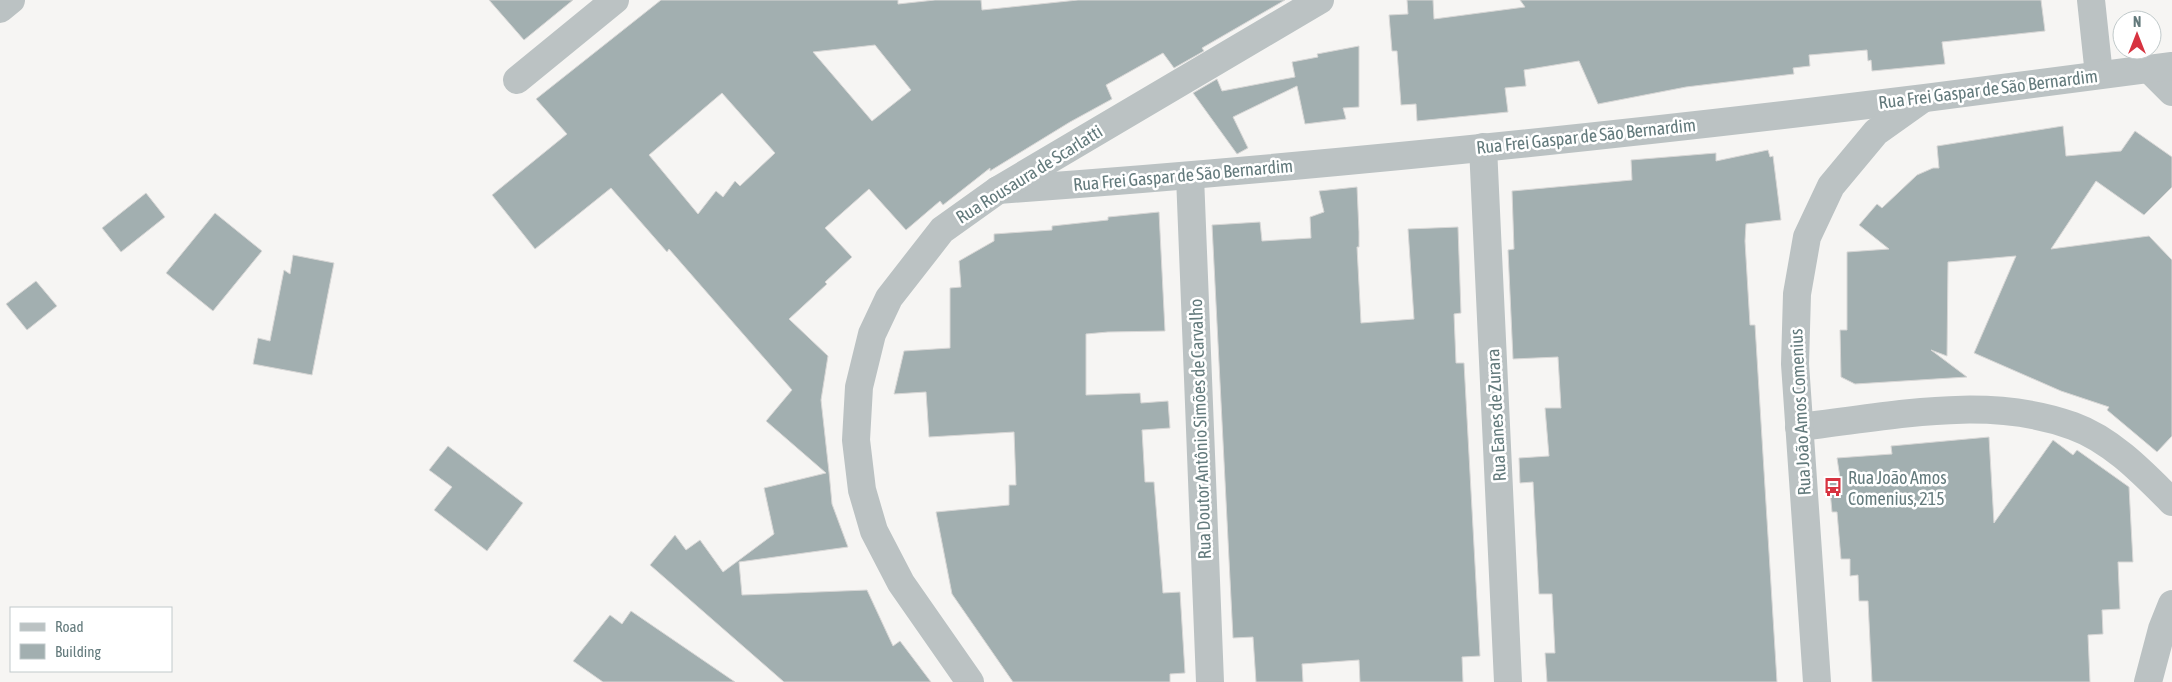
<svg xmlns="http://www.w3.org/2000/svg" width="2172" height="682" font-family="'Asap Condensed',sans-serif">
	<style>
		.building { fill: #a2afb0; stroke: #d8d7d6; fill-rule: evenodd }
		.lines { fill: none; stroke-linecap: round; stroke-linejoin: round }
		.minor { stroke: #bbc2c3; stroke-width: 28 }
		.labels { text-anchor: middle; dominant-baseline: central; stroke-width: 5; stroke-linejoin: round; paint-order: stroke }
		.street-label { font-size: 18px; fill: #637a7c; stroke: #fff }
		.poi-label { font-size: 18px; fill: #637a7c; stroke: #fff; text-anchor: start }
	</style>
	<rect width="100%" height="100%" fill="#f6f5f3"/>
	<!-- building -->
	<g class="building">
		<path d="M489,0H573L524,40Z"/>
		<path d="M661,0H898V4L935,0H981L982,10L1078,0H1285L1202,48L1204,51L1174,68L1163,53L1106,85L1112,99L1070,122L990,171V168L943,205L940,201L906,230L869,189L825,228L852,257L825,282L827,284L789,319L828,356L821,400L829,472L832,504L848,547L739,562L742,595L867,590L893,646L900,641L931,682H784L650,565L675,535L686,550L700,540L723,572L774,534L764,488L826,473L766,421L792,390L669,249L667,252L611,188L535,249L492,195L567,134L536,99ZM875,45L911,90L872,121L813,52ZM722,93L775,153L740,186L735,181L723,197L716,191L698,214L649,155Z"/>
		<path d="M1407,0H1433L1434,19L1525,7L1520,0H2041L2045,31L1942,42L1945,64L1872,71L1871,60L1868,61L1867,50L1809,55L1810,66L1793,68L1794,74L1686,87L1598,104L1579,61L1524,70L1526,86L1505,88L1508,112L1417,121L1416,104L1401,105L1397,51H1392L1389,15L1408,14Z"/>
		<path d="M1359,46V107L1343,108L1346,119L1305,124L1297,86L1233,117L1248,148L1237,154L1193,93L1217,79L1222,91L1295,77L1292,62L1318,57L1317,54Z"/>
		<path d="M2063,126L2066,156L2121,151L2135,131L2172,157V187L2144,215L2096,181L2051,249L2149,236L2172,260V436L2157,452L2107,410L2109,407L2061,391L1974,353L2016,256L1948,262L1947,356L1931,350L1967,377L1855,384L1841,377L1840,330H1847V252L1889,249L1859,225L1877,204L1882,208L1917,175L1933,168H1939L1937,146Z"/>
		<path d="M1768,150L1770,157L1773,156L1781,220L1746,224L1745,241L1750,325H1755L1777,682H1547L1545,653H1555L1552,594H1539L1533,482L1520,483L1519,458L1549,456L1545,408H1561L1558,357L1513,359L1508,250L1514,249L1512,191L1632,180L1631,160L1716,153V161Z"/>
		<path d="M1357,187L1359,232V247H1357L1361,323L1414,319L1408,229L1458,227L1461,313L1454,314L1456,363H1464L1480,656L1462,657L1463,682H1360L1359,660L1302,664L1303,682H1256L1253,637L1233,638L1212,225L1260,222L1262,241L1311,238L1310,217L1324,212L1319,191Z"/>
		<path d="M146,193L165,217L121,252L102,228Z"/>
		<path d="M1159,212L1165,331L1108,332L1086,334V395L1140,393L1141,403L1168,401L1170,428L1142,430L1145,482H1154L1163,593L1180,592L1185,673L1170,674V682H1013L952,594L936,512L1009,505V485H1016L1014,432L929,437L926,392L894,394L904,351L950,348V288L961,287L959,261L994,241V234L1052,230V226L1108,220V217Z"/>
		<path d="M215,213L262,251L213,311L166,273Z"/>
		<path d="M293,255L334,263L312,375L253,364L258,338L270,341L284,270L290,274Z"/>
		<path d="M36,281L57,306L27,330L6,304Z"/>
		<path d="M1989,437L1994,523L2053,440L2073,455L2077,450L2129,487L2133,562H2118L2120,609L2102,610L2103,634L2088,635L2090,682H1872L1868,601H1859L1858,575L1850,576V559H1841L1837,512H1832L1829,480L1840,478L1837,458L1892,454L1891,446Z"/>
		<path d="M448,446L523,503L487,551L434,510L452,487L429,470Z"/>
		<path d="M631,611L735,682H603L573,661L610,615L622,624Z"/>
	</g>
	<g class="lines">
		<!-- minor -->
		<g class="minor">
			<path d="M2091,0L2099,75"/>
			<path d="M0,9L11,0"/>
			<path d="M2149,69L2172,92"/>
			<path d="M517,80L615,0"/>
			<path d="M1483,147L1508,682"/>
			<path d="M1190,176L1210,682"/>
			<path d="M998,190C1307,168 1617,136 1925,98C2007,88 2089,76 2172,66"/>
			<path d="M1799,427C1889,417 1986,394 2073,426C2112,440 2144,474 2172,502"/>
			<path d="M970,682L901,583L874,531L862,490L856,440L859,387L872,334L889,298L942,230L998,190L1320,0"/>
			<path d="M1817,682L1795,364L1797,294L1807,237L1831,186L1876,132L1921,100"/>
			<path d="M2148,682L2162,629L2172,604"/>
		</g>
	</g>
	<!-- icons -->
	<defs>
		<g id="bus-bare" transform="scale(1.5)"><path d="M-5-6H5V4H4V6H2V4H-2V6H-4V4H-5ZM-3.5-4V0h7V-4ZM-3.5 1.2v1.5H-2V1.2ZM2 1.2v1.5H3.5V1.2Z" fill="#d73340" stroke="#fff" stroke-width="2.5" paint-order="stroke"/></g>
	</defs>
	<g fill-rule="evenodd">
		<use href="#bus-bare" x="1833" y="487"/>
	</g>
	<g class="labels">
		<!-- street labels -->
		<g class="street-label">
			<text transform="translate(1988 89) rotate(-7)">Rua Frei Gaspar de São Bernardim</text>
			<text transform="translate(1586 136) rotate(-6)">Rua Frei Gaspar de São Bernardim</text>
			<text transform="translate(1029 174) rotate(-32)">Rua Rousaura de Scarlatti</text>
			<text transform="translate(1183 175) rotate(-5)">Rua Frei Gaspar de São Bernardim</text>
			<text transform="translate(1800 412) rotate(-93)">Rua João Amos Comenius</text>
			<text transform="translate(1496 415) rotate(-93)">Rua Eanes de Zurara</text>
			<text transform="translate(1200 429) rotate(-92)">Rua Doutor Antônio Simões de Carvalho</text>
		</g>
		<!-- poi labels -->
		<g class="poi-label">
			<text x="1848" y="477">Rua João Amos<tspan x="1848" dy="21">Comenius, 215</tspan></text>
		</g>
	</g>
	<!-- legend -->
	<rect x="10" y="607" width="162" height="65" fill="#ffffff" stroke="#c1cacb"/>
	<rect x="20" y="623" width="25" height="8" fill="#bbc2c3" stroke="#c1cacb"/>
	<text x="55" y="632" font-size="15" fill="#637a7c">Road</text>
	<rect x="20" y="644" width="25" height="15" fill="#a2afb0" stroke="#c1cacb"/>
	<text x="55" y="657" font-size="15" fill="#637a7c">Building</text>
	<!-- north arrow -->
	<g transform="translate(2137 35)"><circle r="24" fill="#ffffff" stroke="#c1cacb"/>
	<path d="M0-4L9 19L0 12L-9 19Z" fill="#d73340"/>
	<text y="-8" font-size="14" font-weight="bold" text-anchor="middle" fill="#637a7c">N</text>
	</g>
</svg>
